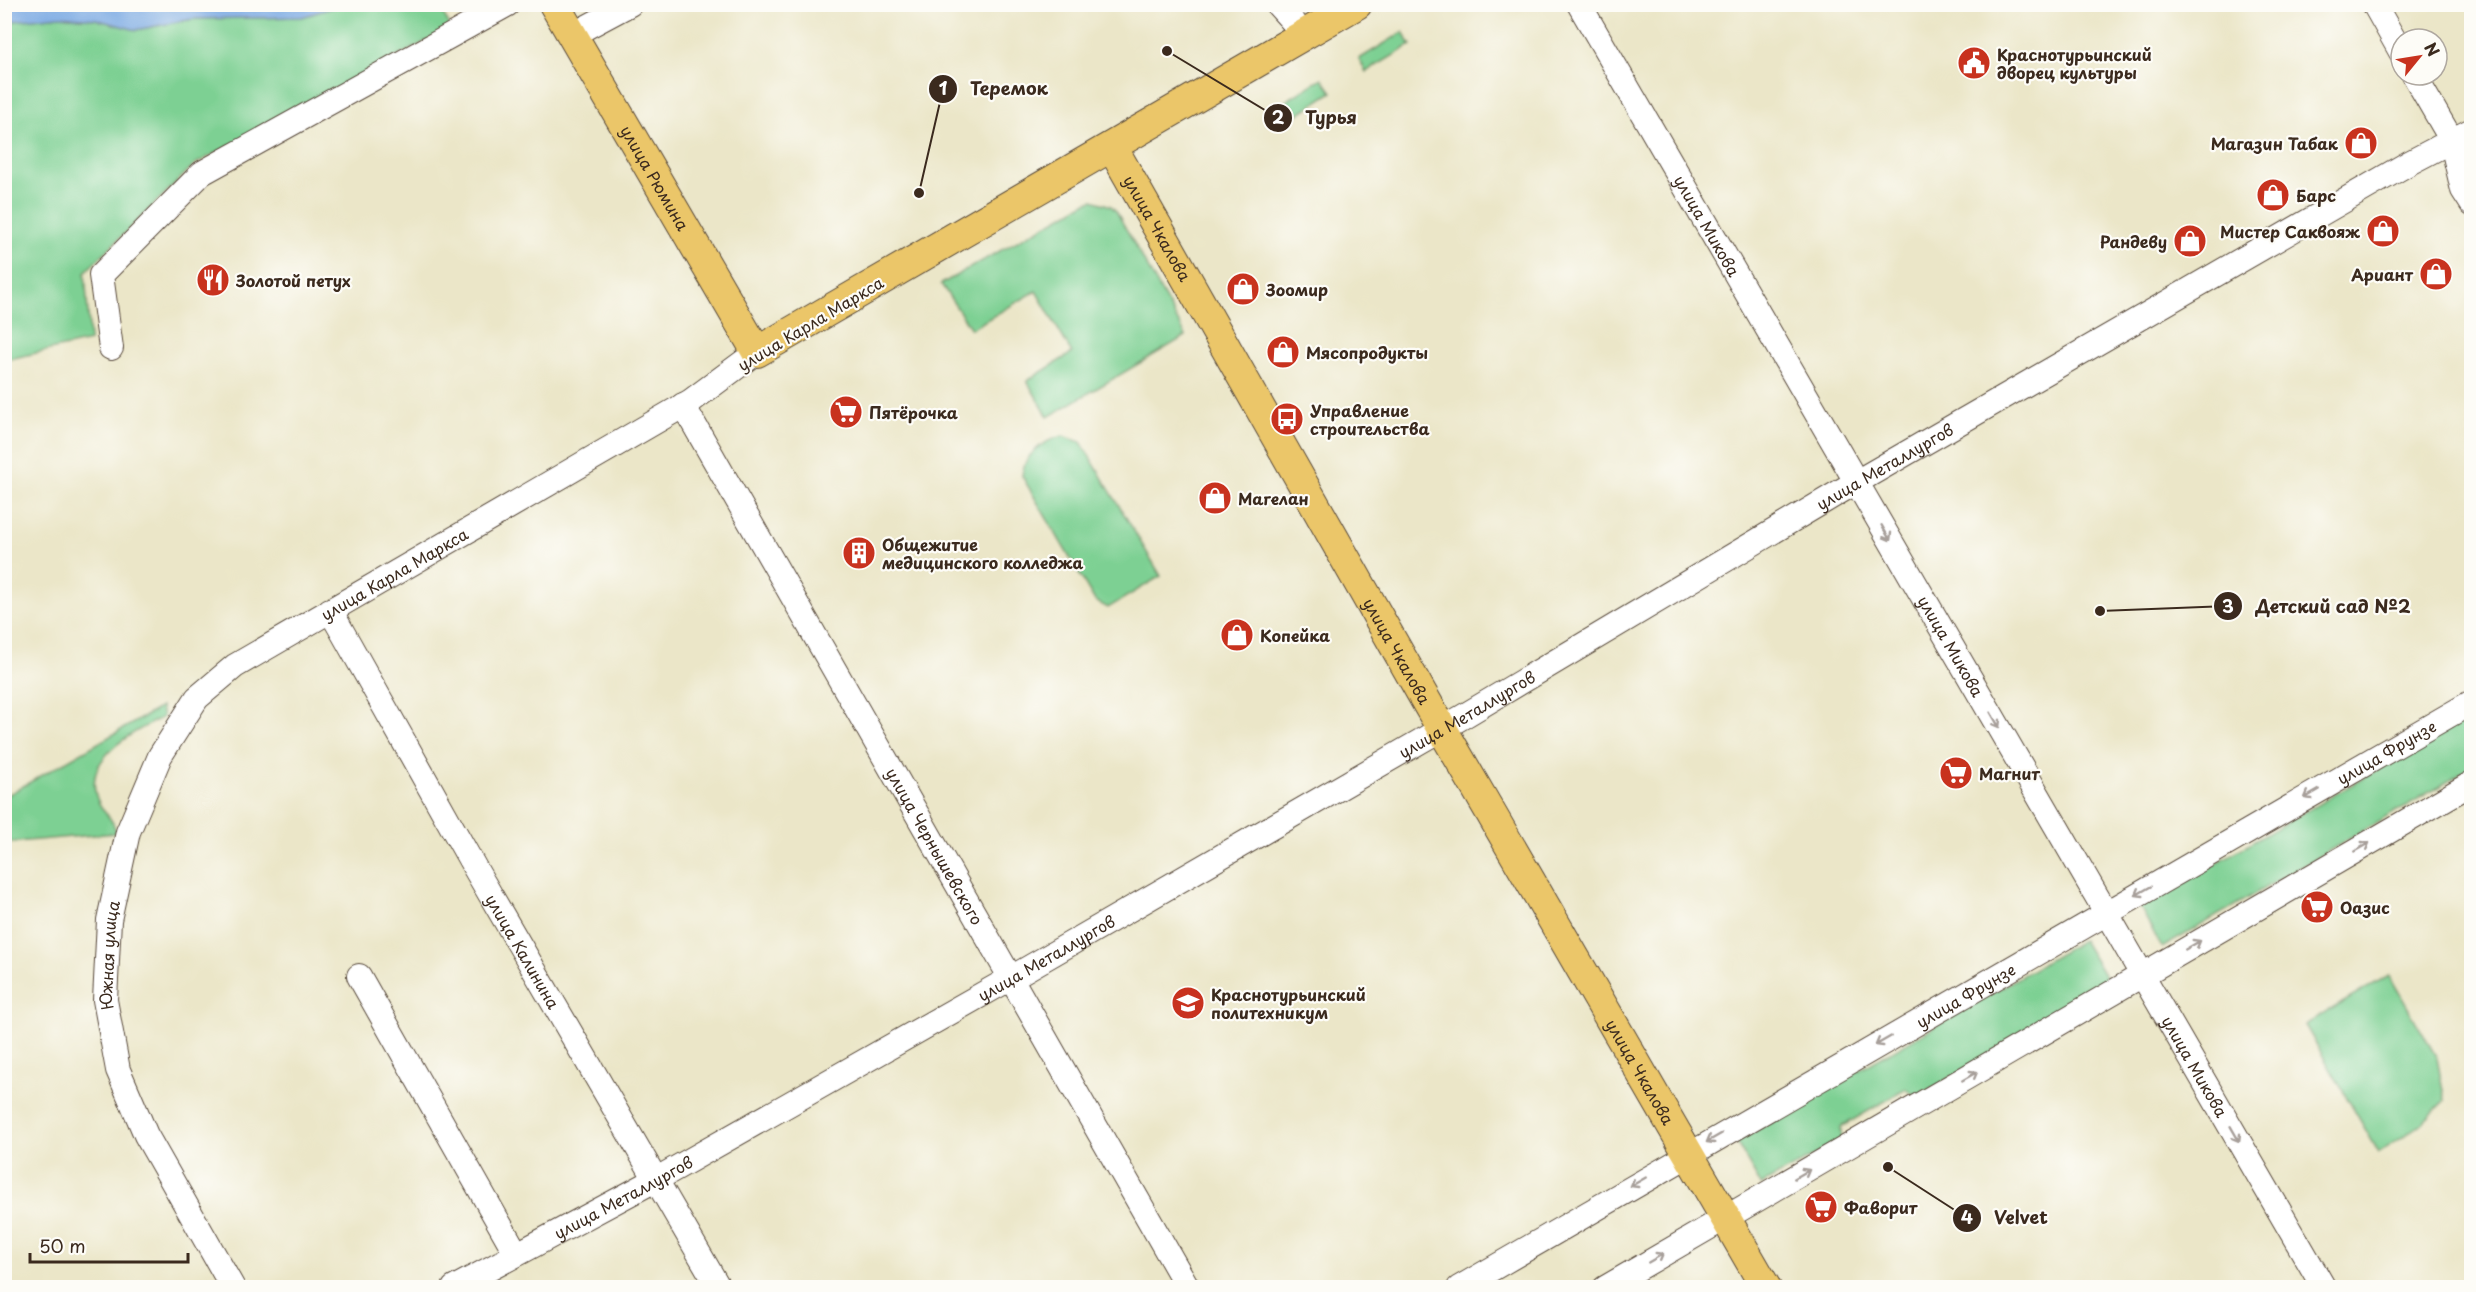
<svg xmlns="http://www.w3.org/2000/svg" width="2476" height="1292" font-family="'Playpen Sans',sans-serif">
	<style>
		.green { fill: #7dd093; stroke: #5c7d58; stroke-width: 1.5 }
		.water { fill: #78a8e3; stroke: #5a6980; stroke-width: 1.5 }
		.lines { fill: none; stroke-linecap: round; stroke-linejoin: round }
		.minor-casing { stroke: #554638; stroke-width: 26 }
		.major-casing { stroke: #554638; stroke-width: 32 }
		.minor { stroke: #fff; stroke-width: 24 }
		.major { stroke: #ebc669; stroke-width: 30 }
		.oneway { stroke: #a79f9a }
		.labels { text-anchor: middle; dominant-baseline: central; stroke-width: 4.5; stroke-linejoin: round; paint-order: stroke }
		.poi-label { font-size: 16px; font-weight: bold; fill: #3b2a1e; stroke: #fdfcf7; text-anchor: start }
		.street-label { font-size: 16px; fill: #3b2a1e; stroke: #fdfcf7 }
		.leader { fill: none; stroke: #3b2a1e; stroke-width: 2 }
		.callout-dot { fill: #3b2a1e; stroke: #fdfcf7; stroke-width: 2 }
		.mark-label { font-size: 18px; text-anchor: middle; font-weight: bold; fill: #fff }
		.callout-label { font-size: 18px; text-anchor: middle; font-weight: bold; fill: #3b2a1e; stroke: #fdfcf7; stroke-width: 4.5; stroke-linejoin: round; paint-order: stroke }
	</style>
	<rect width="100%" height="100%" fill="#fdfcf7"/>
	<filter id="ink" filterUnits="userSpaceOnUse"><feTurbulence type="fractalNoise" baseFrequency=".0167" numOctaves="2"/><feDisplacementMap in="SourceGraphic" scale="12" xChannelSelector="R" yChannelSelector="G"/><feConvolveMatrix kernelMatrix="1 2 1 2 8 2 1 2 1" color-interpolation-filters="sRGB"/></filter>
	<filter id="wash" filterUnits="userSpaceOnUse"><feTurbulence type="fractalNoise" baseFrequency=".008" numOctaves="4" result="noise"/><feDisplacementMap in="SourceGraphic" scale="24" xChannelSelector="R" yChannelSelector="G"/><feGaussianBlur stdDeviation="1.35" result="paint"/><feColorMatrix in="noise" values="0 0 0 0 0 0 0 0 0 0 0 0 0 0 0 0 0 1.4 0 .05"/><feComposite in="paint" operator="in"/></filter>
	<g filter="url(#wash)">
		<rect width="100%" height="100%" fill="#ebe6c8"/>
		<!-- green -->
		<g class="green">
			<path d="M449,4L441,9L451,28L195,164L85,272L90,341L5,360L4,22L60,16L95,19L136,30L193,19L302,17L341,5Z"/>
			<path d="M1403,32L1411,45L1366,72L1359,59Z"/>
			<path d="M1322,78L1332,92L1287,121L1278,106Z"/>
			<path d="M1093,200L1111,206L1116,211L1186,336L1048,417L1027,381L1072,353L1036,291L971,329L941,284L1085,203Z"/>
			<path d="M1063,436L1081,442L1161,576L1108,608L1095,601L1022,476C1023,455 1044,440 1063,436Z"/>
			<path d="M161,707L163,717C132,733 80,758 98,801C103,813 115,820 116,833L5,843L4,797Z"/>
			<path d="M2471,716V768L2162,948L2140,907Z"/>
			<path d="M2083,940L2112,988L1917,1097L1906,1089L1841,1127V1141L1761,1185L1736,1142Z"/>
			<path d="M2389,975L2437,1058L2445,1101L2419,1126L2379,1153L2305,1025Z"/>
		</g>
		<!-- water -->
		<path class="water" d="M4,5L5,4L341,5L302,17L193,19L136,30L95,19L60,16L5,22Z"/>
	</g>
	<g filter="url(#ink)">
		<g class="lines">
			<!-- minor casing -->
			<g class="minor-casing">
				<g id="minor">
					<path d="M1277,4L1305,35"/>
					<path id="s1" d="M1579,4L2324,1288"/>
					<path d="M2374,4L2401,52"/>
					<path d="M572,35L630,4"/>
					<path d="M2414,75L2451,139L2463,190L2472,204"/>
					<path d="M111,348L101,275L202,173L508,4"/>
					<path id="s2" d="M683,405L1188,1288"/>
					<path id="s3" d="M330,610L476,870L719,1288"/>
					<path d="M359,976L516,1253"/>
					<path id="s4" d="M233,1288L146,1135L118,1070L105,1000L109,920L128,832L160,756L197,698L235,666L691,401L757,352"/>
					<path id="s5" d="M454,1288L657,1179L1011,978L1464,716L1841,491L2409,163L2472,130"/>
					<path id="s6" d="M1459,1288L2472,702"/>
					<path d="M1605,1288L2472,783"/>
				</g>
			</g>
			<!-- major casing -->
			<g class="major-casing">
				<g id="major">
					<path id="s7" d="M554,4L757,352L1357,4"/>
					<path id="s8" d="M1112,147L1430,708L1766,1288"/>
				</g>
			</g>
			<!-- minor -->
			<use href="#minor" class="minor"/>
			<!-- major -->
			<use href="#major" class="major"/>
		</g>
		<!-- one-way arrows -->
		<defs><path id="oneway-shaft" d="M-6 0H5M1.5-3L5.5 0L1.5 3" fill="none" stroke-width="1.6" stroke-linecap="round" stroke-linejoin="round" transform="scale(1.5)"/></defs>
		<g class="oneway">
			<use href="#oneway-shaft" transform="translate(1886 533) rotate(60)"/>
			<use href="#oneway-shaft" transform="translate(1995 720) rotate(60)"/>
			<use href="#oneway-shaft" transform="translate(2312 794) rotate(150)"/>
			<use href="#oneway-shaft" transform="translate(2362 847) rotate(-30)"/>
			<use href="#oneway-shaft" transform="translate(2143 891) rotate(150)"/>
			<use href="#oneway-shaft" transform="translate(2193 945) rotate(-30)"/>
			<use href="#oneway-shaft" transform="translate(1883 1041) rotate(150)"/>
			<use href="#oneway-shaft" transform="translate(1970 1076) rotate(-30)"/>
			<use href="#oneway-shaft" transform="translate(2235 1134) rotate(60)"/>
			<use href="#oneway-shaft" transform="translate(1714 1138) rotate(150)"/>
			<use href="#oneway-shaft" transform="translate(1802 1174) rotate(-30)"/>
			<use href="#oneway-shaft" transform="translate(1638 1182) rotate(150)"/>
			<use href="#oneway-shaft" transform="translate(1656 1258) rotate(-30)"/>
		</g>
	</g>
	<!-- icons -->
	<defs>
		<g id="civic-disc" transform="scale(1.725)"><circle r="9.5" fill="#c8321e" stroke="#fdfcf7"/><path d="M-.6-6.5H3V-4.5H.6V-3L4-1V1h2V6H-6V1h2V-1L-.6-3ZM-1.2 2.5V6h2.4V2.5Z" fill="#fff"/></g>
		<g id="shop-disc" transform="scale(1.725)"><circle r="9.5" fill="#c8321e" stroke="#fdfcf7"/><path d="M-5-2.5h2.3a2.7 3.5 0 0 1 5.4 0H5L5.5 6h-11ZM-1.5-2.5h3a1.5 2.3 0 0 0-3 0Z" fill="#fff"/></g>
		<g id="restaurant-disc" transform="scale(1.725)"><circle r="9.5" fill="#c8321e" stroke="#fdfcf7"/><path d="M-5-6h1v4h1v-4h1v4h1v-4h1v5L-1.5 .5V6h-2V.5L-5-1ZM5-6V6H3V1.5H1.5Q1.5-4 5-6Z" fill="#fff"/></g>
		<g id="supermarket-disc" transform="scale(1.725)"><circle r="9.5" fill="#c8321e" stroke="#fdfcf7"/><path d="M-6-5.5h2.5l.6 2H6L4.5 2H-2.5L-4.4-4H-6ZM-1.5 3.2a1.3 1.3 0 1 0 .1 0ZM3 3.2a1.3 1.3 0 1 0 .1 0Z" fill="#fff"/></g>
		<g id="bus-disc" transform="scale(1.725)"><circle r="9.5" fill="#c8321e" stroke="#fdfcf7"/><path d="M-5-6H5V4H4V6H2V4H-2V6H-4V4H-5ZM-3.5-4V0h7V-4ZM-3.5 1.2v1.5H-2V1.2ZM2 1.2v1.5H3.5V1.2Z" fill="#fff"/></g>
		<g id="building-disc" transform="scale(1.725)"><circle r="9.5" fill="#c8321e" stroke="#fdfcf7"/><path d="M-4-6H4V6H1V3H-1V6H-4ZM-2.5-4.3h1.7v1.8h-1.7ZM.8-4.3h1.7v1.8H.8ZM-2.5-1h1.7V.8h-1.7ZM.8-1h1.7V.8H.8Z" fill="#fff"/></g>
		<g id="university-disc" transform="scale(1.725)"><circle r="9.5" fill="#c8321e" stroke="#fdfcf7"/><path d="M0-5L7-2L0 1L-7-2ZM-4 1L0 2.5L4 1V4Q0 6-4 4Z" fill="#fff"/></g>
	</defs>
	<g fill-rule="evenodd">
		<use href="#civic-disc" x="1974" y="63"/>
		<use href="#shop-disc" x="2361" y="143"/>
		<use href="#shop-disc" x="2273" y="195"/>
		<use href="#shop-disc" x="2383" y="231"/>
		<use href="#shop-disc" x="2190" y="241"/>
		<use href="#shop-disc" x="2436" y="274"/>
		<use href="#restaurant-disc" x="213" y="280"/>
		<use href="#shop-disc" x="1243" y="289"/>
		<use href="#shop-disc" x="1283" y="352"/>
		<use href="#supermarket-disc" x="846" y="412"/>
		<use href="#bus-disc" x="1287" y="419"/>
		<use href="#shop-disc" x="1215" y="498"/>
		<use href="#building-disc" x="859" y="553"/>
		<use href="#shop-disc" x="1237" y="635"/>
		<use href="#supermarket-disc" x="1956" y="773"/>
		<use href="#supermarket-disc" x="2317" y="907"/>
		<use href="#university-disc" x="1188" y="1003"/>
		<use href="#supermarket-disc" x="1821" y="1207"/>
	</g>
	<g class="labels">
		<!-- poi labels -->
		<g class="poi-label">
			<text x="1997" y="54">Краснотурьинский<tspan x="1997" dy="18">дворец культуры</tspan></text>
			<text x="2338" y="143" text-anchor="end">Магазин Табак</text>
			<text x="2296" y="195">Барс</text>
			<text x="2360" y="231" text-anchor="end">Мистер Саквояж</text>
			<text x="2167" y="241" text-anchor="end">Рандеву</text>
			<text x="2413" y="274" text-anchor="end">Ариант</text>
			<text x="236" y="280">Золотой петух</text>
			<text x="1266" y="289">Зоомир</text>
			<text x="1306" y="352">Мясопродукты</text>
			<text x="1310" y="410">Управление<tspan x="1310" dy="18">строительства</tspan></text>
			<text x="869" y="412">Пятёрочка</text>
			<text x="1238" y="498">Магелан</text>
			<text x="882" y="544">Общежитие<tspan x="882" dy="18">медицинского колледжа</tspan></text>
			<text x="1260" y="635">Копейка</text>
			<text x="1979" y="773">Магнит</text>
			<text x="2340" y="907">Оазис</text>
			<text x="1211" y="994">Краснотурьинский<tspan x="1211" dy="18">политехникум</tspan></text>
			<text x="1844" y="1207">Фаворит</text>
		</g>
		<!-- street labels -->
		<g class="street-label">
			<text stroke="none"><textPath href="#s7" startOffset="201">улица Рюмина</textPath></text>
			<text stroke="none"><textPath href="#s1" startOffset="256">улица Микова</textPath></text>
			<text stroke="none"><textPath href="#s8" startOffset="93">улица Чкалова</textPath></text>
			<text transform="translate(810 323) rotate(-31)">улица Карла Маркса</text>
			<text stroke="none"><textPath href="#s5" startOffset="1650">улица Металлургов</textPath></text>
			<text stroke="none"><textPath href="#s4" startOffset="873">улица Карла Маркса</textPath></text>
			<text stroke="none"><textPath href="#s1" startOffset="742">улица Микова</textPath></text>
			<text stroke="none"><textPath href="#s8" startOffset="579">улица Чкалова</textPath></text>
			<text stroke="none"><textPath href="#s5" startOffset="1164">улица Металлургов</textPath></text>
			<text stroke="none"><textPath href="#s6" startOffset="1071">улица Фрунзе</textPath></text>
			<text stroke="none"><textPath href="#s2" startOffset="508">улица Чернышевского</textPath></text>
			<text stroke="none"><textPath href="#s3" startOffset="392">улица Калинина</textPath></text>
			<text stroke="none"><textPath href="#s4" startOffset="363">Южная улица</textPath></text>
			<text stroke="none"><textPath href="#s5" startOffset="678">улица Металлургов</textPath></text>
			<text stroke="none"><textPath href="#s6" startOffset="585">улица Фрунзе</textPath></text>
			<text stroke="none"><textPath href="#s1" startOffset="1228">улица Микова</textPath></text>
			<text stroke="none"><textPath href="#s8" startOffset="1065">улица Чкалова</textPath></text>
			<text stroke="none"><textPath href="#s5" startOffset="192">улица Металлургов</textPath></text>
		</g>
	</g>
	<!-- callouts -->
	<path class="leader" d="M919 193L943 89M1167 51L1278 118M2100 611L2228 606M1888 1167L1967 1218"/>
	<g class="callout-dot">
		<circle cx="919" cy="193" r="6"/>
		<circle cx="1167" cy="51" r="6"/>
		<circle cx="2100" cy="611" r="6"/>
		<circle cx="1888" cy="1167" r="6"/>
		<circle cx="943" cy="89" r="15"/>
		<circle cx="1278" cy="118" r="15"/>
		<circle cx="2228" cy="606" r="15"/>
		<circle cx="1967" cy="1218" r="15"/>
	</g>
	<g class="mark-label">
		<text x="943" y="95">1</text>
		<text x="1278" y="124">2</text>
		<text x="2228" y="613">3</text>
		<text x="1967" y="1224">4</text>
	</g>
	<g class="callout-label">
		<text x="1009" y="95">Теремок</text>
		<text x="1331" y="124">Турья</text>
		<text x="2333" y="613">Детский сад №2</text>
		<text x="2021" y="1224">Velvet</text>
	</g>
	<!-- margin -->
	<rect width="2476" height="1292" fill="none" stroke="#fdfcf7" stroke-width="24"/>
	<!-- north arrow -->
	<g transform="translate(2419 57) rotate(60)"><circle r="28" fill="#fdfcf7" stroke="#afa8a0" stroke-width="1.5"/>
	<path d="M0-4.5L10 22L0 15L-10 22Z" fill="#c8321e"/>
	<text y="-9" font-size="16" font-weight="bold" text-anchor="middle" fill="#3b2a1e">N</text>
	</g>
	<!-- scale -->
	<path d="M30 1253v9h158v-9" fill="none" stroke="#3b2a1e" stroke-width="3"/>
	<text x="39" y="1253" font-size="18" fill="#3b2a1e" stroke="#fdfcf7" stroke-width="4.5" paint-order="stroke">50 m</text>
</svg>
